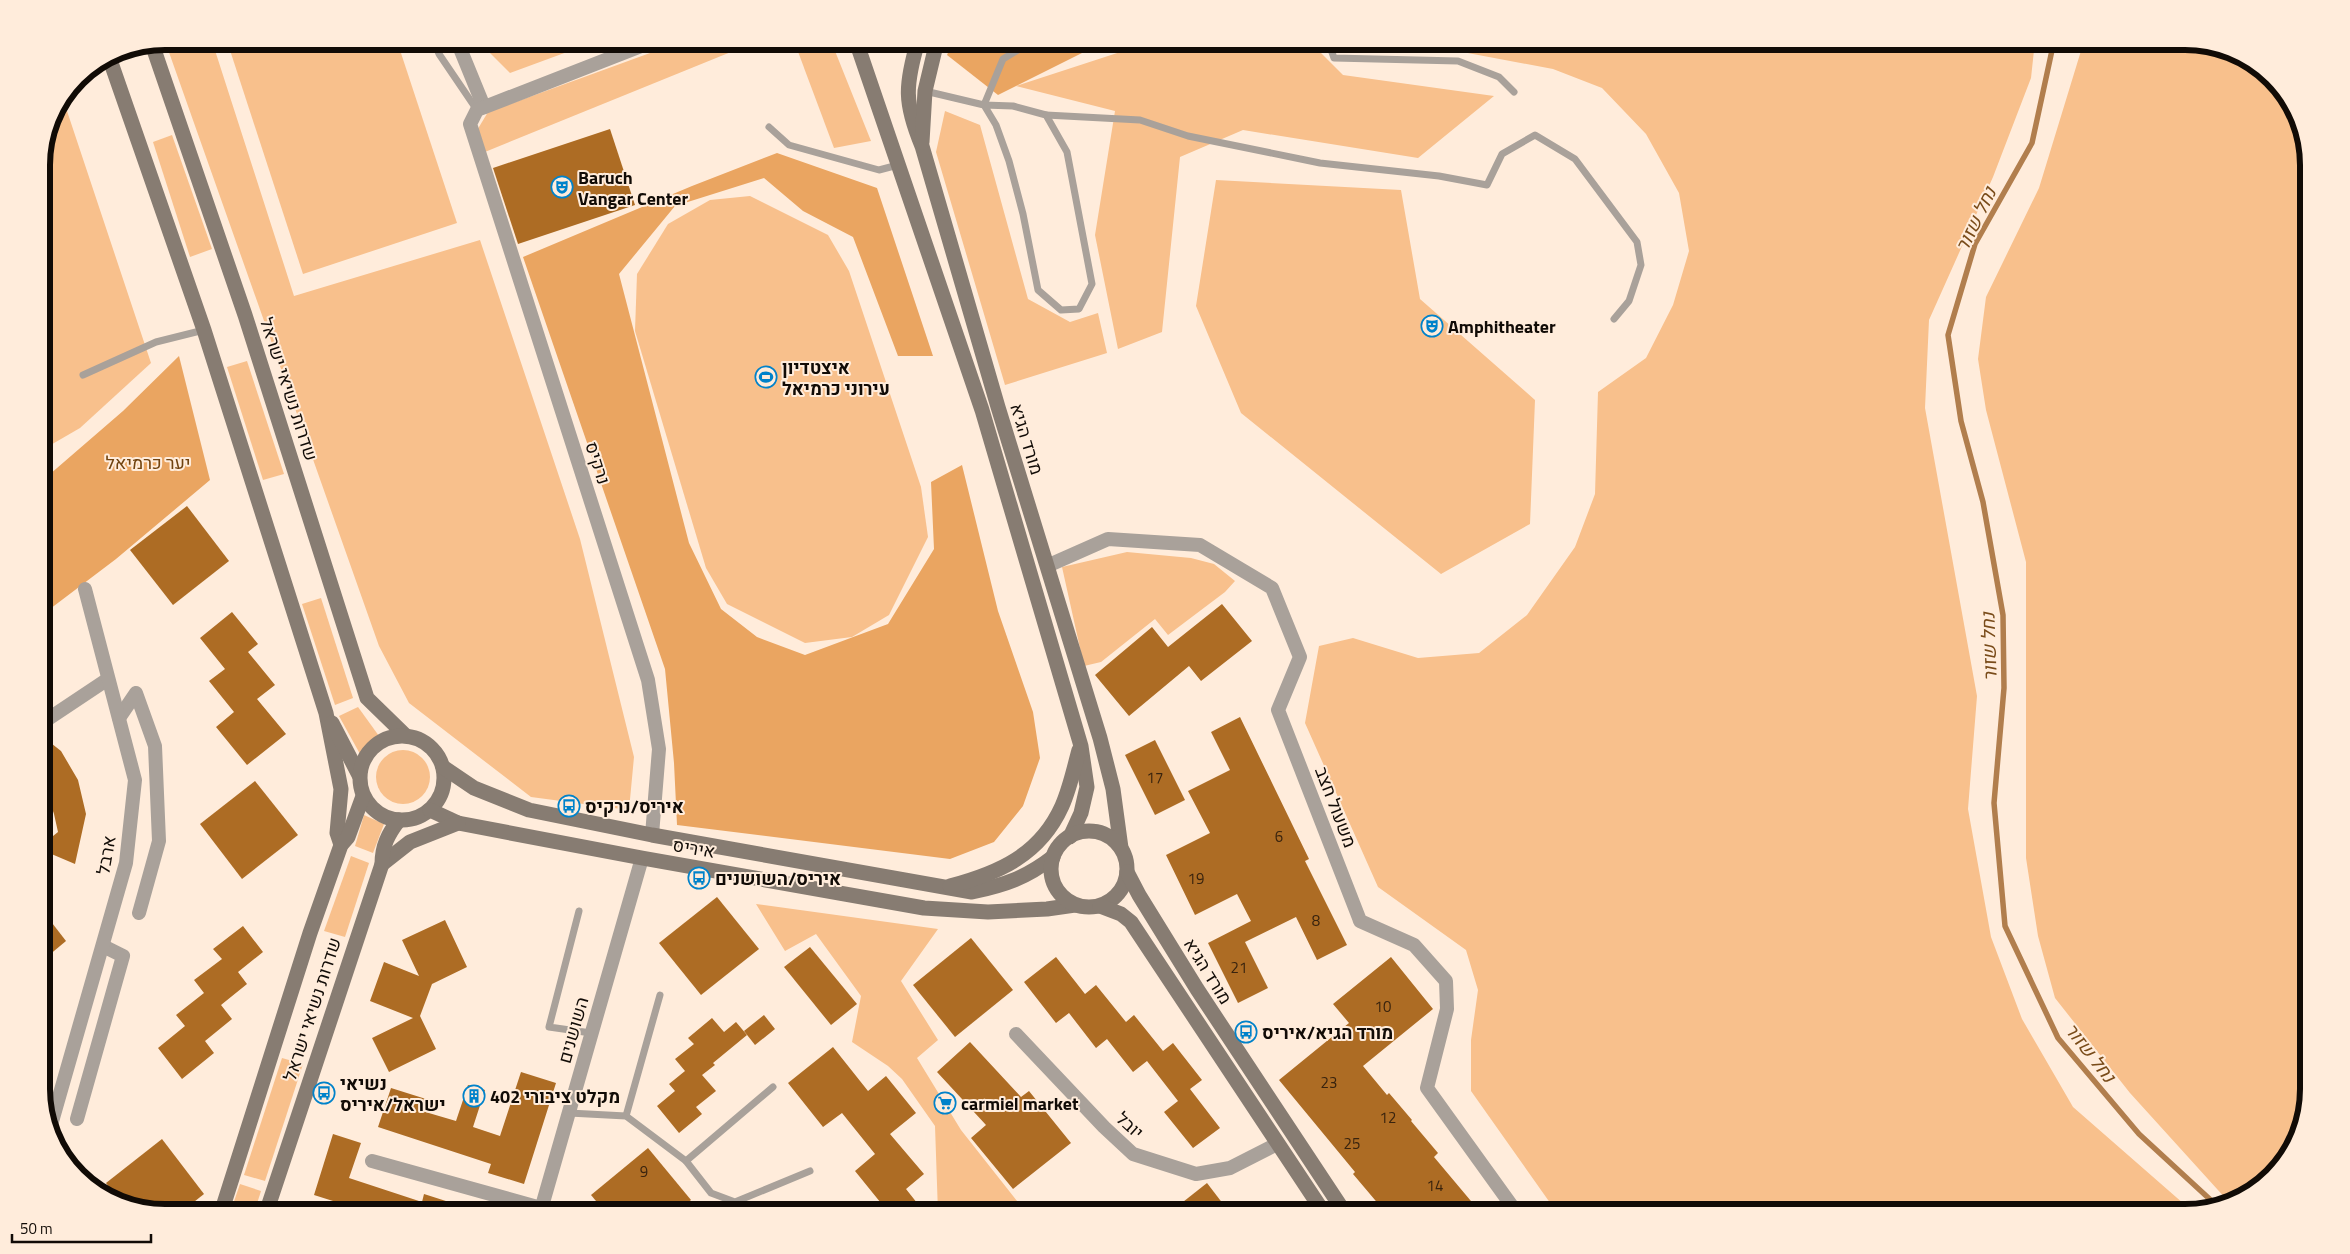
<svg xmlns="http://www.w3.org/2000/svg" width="2350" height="1254" font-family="'Titillium Web',Heebo,sans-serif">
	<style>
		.green { fill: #f8c08c }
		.forest { fill: #eaa561 }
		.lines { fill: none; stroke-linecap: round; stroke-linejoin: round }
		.stream { stroke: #b17e4d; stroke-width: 5.5 }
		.building { fill: #ad6c24 }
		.lane { stroke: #a9a19a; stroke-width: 7 }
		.street { stroke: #a9a19a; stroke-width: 14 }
		.secondary { stroke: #877c72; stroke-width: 15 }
		.labels { text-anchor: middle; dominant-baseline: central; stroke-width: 4; stroke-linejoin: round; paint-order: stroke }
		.number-label { font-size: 15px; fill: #38230e }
		.poi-label { font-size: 18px; font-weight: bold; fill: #110b06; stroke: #ffecdb; text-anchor: start }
		.street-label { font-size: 18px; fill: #110b06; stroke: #ffecdb }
		.park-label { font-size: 18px; fill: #71430f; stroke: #ffecdb }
		.water-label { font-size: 19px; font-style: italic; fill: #794b19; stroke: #ffecdb }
		.rim { fill: none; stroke: #110b06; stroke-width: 6 }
	</style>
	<rect width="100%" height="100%" fill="#ffecdb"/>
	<!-- green -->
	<g class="green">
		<path d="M165,41H212L294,296L480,240L580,539L634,757L629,810L531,797L409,703L379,646Z"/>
		<path d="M227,41H397L457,223L303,274Z"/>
		<path d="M470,41H597L510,73L486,49L474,53Z"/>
		<path d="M683,41H758L480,154L476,132L488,112Z"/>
		<path d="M794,41H831L871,141L834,148Z"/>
		<path d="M1154,41H1309L1343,75L1494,96L1418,158L1243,130L1180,157L1162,332L1118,349L1095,235L1115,111L1016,86Z"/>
		<path d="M1404,41H2035L2031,78L1993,177L1929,320L1925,408L1977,696L1968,809L1991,937L2022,1019L2073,1107L2192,1211L2185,1213H1560L1553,1207L1471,1091V1040L1478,990L1466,950L1378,887L1305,723L1319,646L1353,638L1418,658L1479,653L1527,615L1575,547L1595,494L1598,392L1646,358L1673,305L1689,251L1679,193L1646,134L1602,88L1553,69Z"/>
		<path d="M2084,41H2185L2240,54L2288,97L2308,158L2309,1089L2296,1144L2253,1192L2227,1200L2130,1093L2055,998L2038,936L2026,858V562L1986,410L1978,359L1986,297L2039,188Z"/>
		<path d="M63,99L151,363L80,428L42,450V158L51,118Z"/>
		<path d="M945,111L980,125L1028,299L1070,322L1098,313L1107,353L1005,385L936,152Z"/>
		<path d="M172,135L212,249L190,257L153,142Z"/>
		<path d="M1216,180L1401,190L1420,299L1535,400L1530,524L1441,574L1241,413L1196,306Z"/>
		<path d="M750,196L828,235L849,271L921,487L928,537L889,615L852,637L805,643L727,604L706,568L635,331L637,274L668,224L710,200Z"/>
		<path d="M247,361L284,474L263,480L227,367Z"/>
		<path d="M1127,552L1191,558L1214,564L1235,581L1225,592L1168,635L1155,619L1101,662L1084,666L1062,567Z"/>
		<path d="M321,598L353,698L335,705L302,604Z"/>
		<path d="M358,707L379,736L360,754L339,716Z"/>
		<circle cx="403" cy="777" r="27"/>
		<path d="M364,815L384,824L373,853L355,846Z"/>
		<path d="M351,856L369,863L345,937L324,931Z"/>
		<path d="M756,904L938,929L901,981L938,1040L917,1058L961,1130L1021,1206L1014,1213H938L935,1126L902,1079L888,1066L852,1042L861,996L816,934L785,951Z"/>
		<path d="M282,1058L303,1064L265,1181L244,1175Z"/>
		<path d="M240,1184L261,1191L254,1213H230Z"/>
	</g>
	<!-- forest -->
	<g class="forest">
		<path d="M953,41H1106L998,95L947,55Z"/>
		<path d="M777,153L877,188L933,356H898L853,237L803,211L764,178L675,206L619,274L689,543L721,609L757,637L805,655L888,624L934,549L931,482L962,465L998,611L1033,712L1040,758L1023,806L994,842L950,859L677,825L674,763L665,669L523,257L692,186Z"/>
		<path d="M179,356L210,480L116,559L42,615V481L123,411Z"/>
	</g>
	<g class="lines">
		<!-- stream -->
		<path class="stream" d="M2054,41L2032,143L1975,244L1948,335L1961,421L1983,502L2003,615L2004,688L1994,803L2005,926L2058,1038L2139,1134L2215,1204"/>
	</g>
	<!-- building -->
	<g class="building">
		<path d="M610,129L635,205L518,244L493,168Z"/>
		<path d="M187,506L229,561L173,605L130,550Z"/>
		<path d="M1222,604L1252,641L1201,681L1189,666L1129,716L1095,675L1152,627L1168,647Z"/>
		<path d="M232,612L258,644L248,652L275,685L257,699L286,734L247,765L216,727L234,712L209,681L225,669L200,638Z"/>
		<path d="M1240,717L1309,859L1305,861L1347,945L1317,960L1296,917L1245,942L1268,988L1238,1003L1208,943L1251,921L1237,894L1195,915L1166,855L1210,833L1188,791L1230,770L1211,732Z"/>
		<path d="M42,736L61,751L78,780L86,814L75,864L42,850V845L58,832L54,814L42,778Z"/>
		<path d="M1155,740L1185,800L1155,815L1125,755Z"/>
		<path d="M255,781L298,835L242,879L200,824Z"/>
		<path d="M717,897L759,949L701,995L659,943Z"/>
		<path d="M42,910L66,941L42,961Z"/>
		<path d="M445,920L467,967L432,984L420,1016L436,1049L389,1072L372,1038L413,1018L370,1001L384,962L419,976L402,940Z"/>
		<path d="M243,926L263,952L238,972L247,984L221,1005L232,1019L205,1041L214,1053L182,1079L158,1048L185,1026L176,1015L204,993L194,980L222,959L213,949Z"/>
		<path d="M971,938L1013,990L955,1037L913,985Z"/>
		<path d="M810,947L857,1004L831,1025L784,967Z"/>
		<path d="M1056,957L1085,994L1096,985L1126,1022L1134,1015L1163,1051L1173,1043L1202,1080L1190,1089L1220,1128L1193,1148L1164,1112L1178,1101L1147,1061L1133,1072L1107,1039L1096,1048L1069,1013L1056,1023L1024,982Z"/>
		<path d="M1391,957L1433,1009L1363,1066L1387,1095L1389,1093L1412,1120L1411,1121L1438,1153L1434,1157L1481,1213H1437L1432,1207L1425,1213H1386L1353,1174L1355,1172L1279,1080L1349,1023L1333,1004Z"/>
		<path d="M764,1015L775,1029L755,1045L744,1031Z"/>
		<path d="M712,1018L724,1032L736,1022L747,1035L713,1063L715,1065L702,1075L716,1091L696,1107L702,1114L679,1133L657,1106L675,1091L669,1084L685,1071L675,1059L694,1044L688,1038Z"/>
		<path d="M970,1042L1021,1097L1029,1091L1071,1143L1013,1189L971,1138L986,1125L937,1072Z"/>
		<path d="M833,1047L868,1091L886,1076L916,1113L890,1134L924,1174L906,1189L925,1213H889L855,1171L875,1154L842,1113L823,1127L788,1083Z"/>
		<path d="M521,1072L556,1083L524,1184L488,1173L491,1164L378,1127L391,1088L426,1099L422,1111L456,1121L468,1085L485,1090L473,1127L500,1136Z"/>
		<path d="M333,1134L361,1143L349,1178L422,1202L424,1194L474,1210L473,1213H371L314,1195Z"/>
		<path d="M162,1139L204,1194L180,1213H165L121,1202L106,1183Z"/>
		<path d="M648,1148L691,1200L675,1213H606L591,1195Z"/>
		<path d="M1207,1183L1230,1213H1169Z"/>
	</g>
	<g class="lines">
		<!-- lane -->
		<g class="lane">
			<path d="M434,41L439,54L477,110"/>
			<path d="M1328,41L1334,58L1458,61L1499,77L1514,92"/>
			<path d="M1046,44L1076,41"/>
			<path d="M925,91L984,105L1013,106L1046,115L1067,152L1092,284L1079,309L1061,310L1038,290L1023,214L1009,161L996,125L984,105L1003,59L1033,41L1046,44L1044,41"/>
			<path d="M1046,115L1140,120L1188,136L1320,163L1439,176L1487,185L1502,154L1535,135L1575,159L1637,242L1641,265L1629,301L1614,319"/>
			<path d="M769,127L789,145L879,170L898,165"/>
			<path d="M83,375L156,342L204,330"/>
			<path d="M579,911L549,1027L591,1033"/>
			<path d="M569,1113L626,1116L686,1161L773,1087"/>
			<path d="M626,1116L660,995"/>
			<path d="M686,1161L711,1193L735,1202L810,1171"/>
		</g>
		<!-- street -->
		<g class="street">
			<path d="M457,41L484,107"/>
			<path d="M1047,566L1108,539L1200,545L1272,588L1300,657L1278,710L1359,918L1360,921L1414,945L1446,981L1447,1009L1427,1088L1517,1213"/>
			<path d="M119,718L136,693L155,746L159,841L139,913"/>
			<path d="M42,723L108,679"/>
			<path d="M652,835L659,749L648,680L470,124L477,110L654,41"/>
			<path d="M1016,1034L1104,1127L1133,1154L1196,1174L1230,1168L1277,1144"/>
			<path d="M77,1119L123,956L103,946"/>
			<path d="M51,1125L126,863L135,780L85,589"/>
			<path d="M372,1161L541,1208"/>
			<path d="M540,1213L642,858"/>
		</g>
		<!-- secondary -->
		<g class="secondary">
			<path d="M856,41L982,410L1081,746L1087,787L1081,813L1070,837"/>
			<path d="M918,41C905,85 904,103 922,146L998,407L1100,738L1113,789L1121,848"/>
			<path d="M152,44L245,315L367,698L405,735"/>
			<path d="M109,57L204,330L326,713L341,789L337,833L341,845"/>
			<path d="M922,142L925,91L937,41"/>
			<path d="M332,723L359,775"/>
			<circle cx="402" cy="778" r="42"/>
			<path d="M443,767L474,788L529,810L652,835L972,892C1005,885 1026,878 1053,857"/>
			<path d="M430,810L458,823L642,858L924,908L988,912L1047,909L1075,905"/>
			<circle cx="1089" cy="869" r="38"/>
			<path d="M382,864L410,842L458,823"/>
			<path d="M1127,872L1139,895L1197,989L1345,1213"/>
			<path d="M950,886C999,873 1040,855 1062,806C1070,788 1074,768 1079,750"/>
			<path d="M1100,906L1121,914L1131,922L1324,1213"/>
			<path d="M221,1213L310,933L341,845L348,837L363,796"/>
			<path d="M266,1213L382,864C382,846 388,834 399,820"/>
		</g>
	</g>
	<!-- icons -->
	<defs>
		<g id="theatre-ring" transform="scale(1.125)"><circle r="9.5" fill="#ffecdb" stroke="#0082ca" stroke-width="1.5"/><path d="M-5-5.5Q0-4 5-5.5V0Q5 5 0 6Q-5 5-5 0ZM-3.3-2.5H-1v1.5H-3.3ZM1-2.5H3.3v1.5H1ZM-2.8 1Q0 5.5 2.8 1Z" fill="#0082ca"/></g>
		<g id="stadium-ring" transform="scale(1.125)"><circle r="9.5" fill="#ffecdb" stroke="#0082ca" stroke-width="1.5"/><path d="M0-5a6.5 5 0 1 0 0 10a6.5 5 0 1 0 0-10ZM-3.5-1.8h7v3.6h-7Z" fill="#0082ca"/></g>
		<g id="bus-ring" transform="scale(1.125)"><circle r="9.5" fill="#ffecdb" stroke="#0082ca" stroke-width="1.5"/><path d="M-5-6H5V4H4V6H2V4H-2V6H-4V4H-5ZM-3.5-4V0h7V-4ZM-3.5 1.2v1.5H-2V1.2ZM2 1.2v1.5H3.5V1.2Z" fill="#0082ca"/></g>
		<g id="building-ring" transform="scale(1.125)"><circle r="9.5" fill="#ffecdb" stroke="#0082ca" stroke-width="1.5"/><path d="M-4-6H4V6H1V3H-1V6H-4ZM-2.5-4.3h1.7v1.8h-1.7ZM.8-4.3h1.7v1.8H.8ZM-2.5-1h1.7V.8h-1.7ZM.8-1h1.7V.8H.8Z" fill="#0082ca"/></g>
		<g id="supermarket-ring" transform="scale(1.125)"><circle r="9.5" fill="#ffecdb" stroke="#0082ca" stroke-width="1.5"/><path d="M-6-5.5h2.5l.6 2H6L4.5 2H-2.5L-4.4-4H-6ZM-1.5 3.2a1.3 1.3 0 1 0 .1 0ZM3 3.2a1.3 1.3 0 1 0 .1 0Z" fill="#0082ca"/></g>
	</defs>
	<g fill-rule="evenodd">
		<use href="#theatre-ring" x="562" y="187"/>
		<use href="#theatre-ring" x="1432" y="326"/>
		<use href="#stadium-ring" x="766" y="377"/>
		<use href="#bus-ring" x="569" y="806"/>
		<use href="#bus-ring" x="699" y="878"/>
		<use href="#bus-ring" x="1246" y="1032"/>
		<use href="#bus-ring" x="324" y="1093"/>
		<use href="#building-ring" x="474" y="1096"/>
		<use href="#supermarket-ring" x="945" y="1103"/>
	</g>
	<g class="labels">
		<!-- number labels -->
		<g class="number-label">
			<text x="1155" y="777">17</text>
			<text x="1279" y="836">6</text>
			<text x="1196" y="878">19</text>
			<text x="1316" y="920">8</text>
			<text x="1239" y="967">21</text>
			<text x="1383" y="1006">10</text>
			<text x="1329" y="1082">23</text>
			<text x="1388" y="1117">12</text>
			<text x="1352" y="1143">25</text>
			<text x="644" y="1171">9</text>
			<text x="1435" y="1185">14</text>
		</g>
		<!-- poi labels -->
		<g class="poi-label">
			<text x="578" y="177">Baruch<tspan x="578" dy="21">Vangar Center</tspan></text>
			<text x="1448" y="326">Amphitheater</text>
			<text x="782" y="367">איצטדיון<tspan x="782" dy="21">עירוני כרמיאל</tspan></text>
			<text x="585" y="806">איריס/נרקיס</text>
			<text x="715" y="878">איריס/השושנים</text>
			<text x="1262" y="1032">מורד הגיא/איריס</text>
			<text x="340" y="1083">נשיאי<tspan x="340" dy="21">ישראל/איריס</tspan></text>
			<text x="490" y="1096">מקלט ציבורי 402</text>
			<text x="961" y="1103">carmiel market</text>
		</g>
		<!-- street labels -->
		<g class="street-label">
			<text transform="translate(289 389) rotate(72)">שדרות נשיאי ישראל</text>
			<text transform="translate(1027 439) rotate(73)">מורד הגיא</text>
			<text transform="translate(598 463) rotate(72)">נרקיס</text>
			<text transform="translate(1336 807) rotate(69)">משעול חצב</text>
			<text transform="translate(694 848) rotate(10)">איריס</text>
			<text transform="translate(106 855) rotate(-80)">ארבל</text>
			<text transform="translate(1208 971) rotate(58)">מורד הגיא</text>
			<text transform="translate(312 1009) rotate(-72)">שדרות נשיאי ישראל</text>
			<text transform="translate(573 1030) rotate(-74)">השושנים</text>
			<text transform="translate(1130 1125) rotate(42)">יובל</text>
		</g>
		<!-- park labels -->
		<g class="park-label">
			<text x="148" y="462">יער כרמיאל</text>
		</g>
		<!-- water labels -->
		<g class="water-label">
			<text transform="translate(1975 219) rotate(-64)">נחל שזור</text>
			<text transform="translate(1988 647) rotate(-92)">נחל שזור</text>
			<text transform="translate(2091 1052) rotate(52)">נחל שזור</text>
		</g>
	</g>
	<!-- crop -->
	<path d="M0 0H2350V1254H0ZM165 50H2185A115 115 0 0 1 2300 165V1089A115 115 0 0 1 2185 1204H165A115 115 0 0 1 50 1089V165A115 115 0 0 1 165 50Z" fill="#ffecdb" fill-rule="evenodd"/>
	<path class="rim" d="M165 50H2185A115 115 0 0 1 2300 165V1089A115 115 0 0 1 2185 1204H165A115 115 0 0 1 50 1089V165A115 115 0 0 1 165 50Z"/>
	<!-- scale -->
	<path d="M12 1234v8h139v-8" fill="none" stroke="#110b06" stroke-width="2.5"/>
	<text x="20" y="1234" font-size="15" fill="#110b06" stroke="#ffecdb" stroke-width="4" paint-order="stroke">50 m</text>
</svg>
